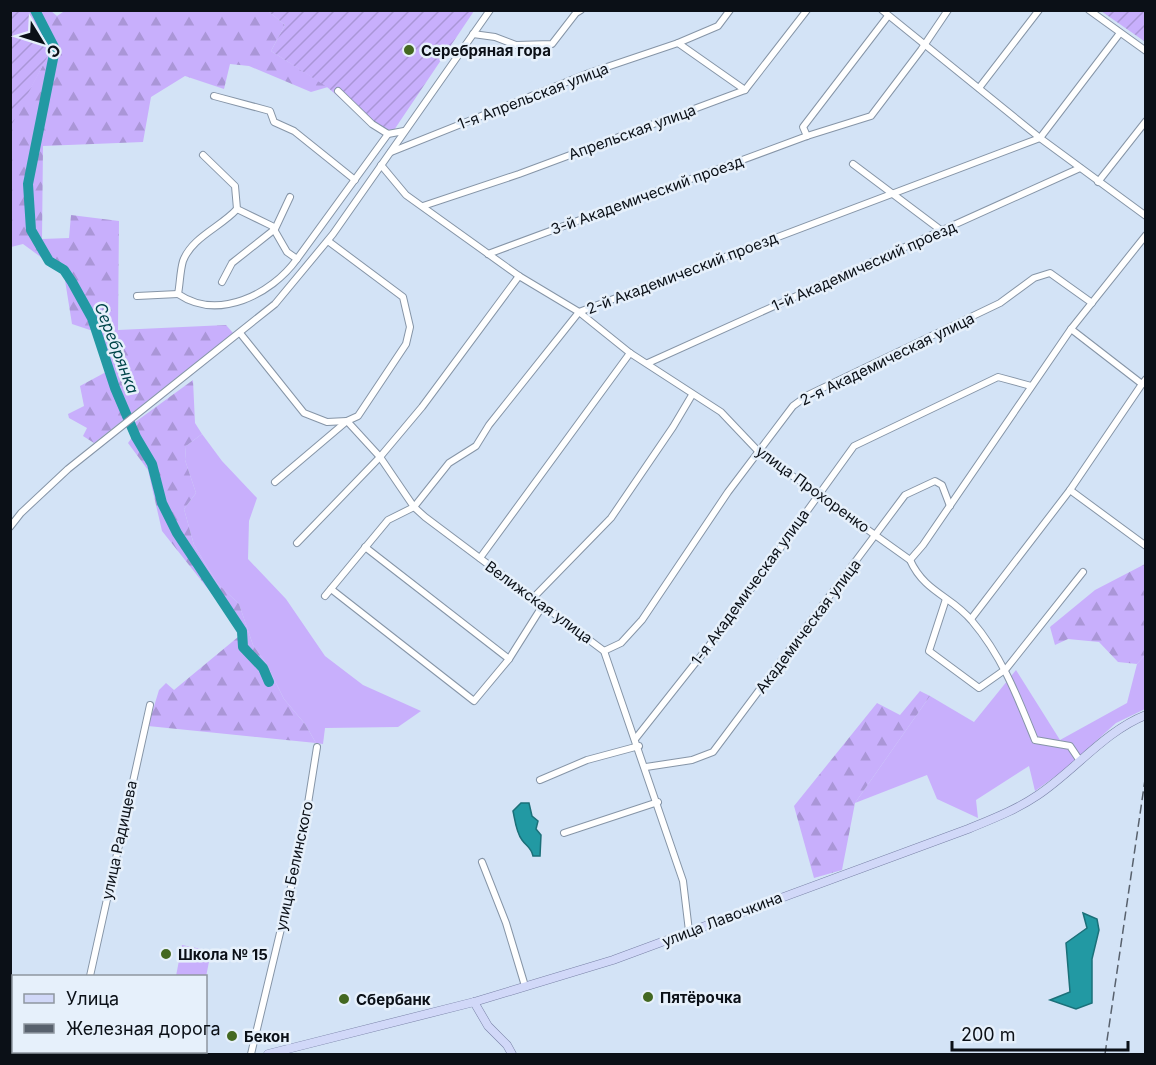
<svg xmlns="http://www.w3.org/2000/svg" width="1156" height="1065" font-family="Inter,sans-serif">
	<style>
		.grass { fill: #c8affc }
		.forest { fill: url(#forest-firs) }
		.garden { fill: url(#garden-furrows) }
		.water { fill: #2299a3; stroke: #1b7079; stroke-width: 1.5 }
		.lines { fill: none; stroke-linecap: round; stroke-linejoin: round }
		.river { stroke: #2299a3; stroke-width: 10 }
		.minor-casing { stroke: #8695a7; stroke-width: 8 }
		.major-casing { stroke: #7881a6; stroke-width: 9 }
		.minor { stroke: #fff; stroke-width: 6 }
		.major { stroke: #d1d8f8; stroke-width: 8 }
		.rail { stroke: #58616d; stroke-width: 1.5; stroke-dasharray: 9 4.5; stroke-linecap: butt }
		.poi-dot { fill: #436821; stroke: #e6f0fb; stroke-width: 2 }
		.labels { text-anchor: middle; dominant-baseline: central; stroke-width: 5; stroke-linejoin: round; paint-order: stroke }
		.poi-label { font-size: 15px; font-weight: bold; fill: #0b1017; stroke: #e6f0fb; text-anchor: start }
		.street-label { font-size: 15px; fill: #0b1017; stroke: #e6f0fb }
		.water-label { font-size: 16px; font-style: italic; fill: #00454a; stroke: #e6f0fb }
	</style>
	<defs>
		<pattern id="forest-firs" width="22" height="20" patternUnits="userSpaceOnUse" patternTransform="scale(1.5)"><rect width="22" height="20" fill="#c8affc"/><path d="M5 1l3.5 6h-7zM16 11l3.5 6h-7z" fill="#aa96d7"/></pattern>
		<pattern id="garden-furrows" width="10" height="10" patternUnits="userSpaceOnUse" patternTransform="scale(1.5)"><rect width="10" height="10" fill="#c8affc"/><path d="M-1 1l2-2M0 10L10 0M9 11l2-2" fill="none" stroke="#aa96d7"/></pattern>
	</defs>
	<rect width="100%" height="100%" fill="#d3e3f6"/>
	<!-- grass -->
	<g class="grass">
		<path d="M202,434L222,461L257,498L249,521L248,559L286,599L325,656L363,685L421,711L398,727L325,728L323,744L316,743L305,724L284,699L266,663L253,645L239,604L217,583L194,545L184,509L196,493L185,460L186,446Z"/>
		<path d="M1145,655V709L1116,723L1064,770L1035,791L1029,766L976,800L978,818L937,799L927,775L855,803L930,696L974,722L1016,670L1060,740L1127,703L1137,664Z"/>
		<path d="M182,945L211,951L206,977L176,976Z"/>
	</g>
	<!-- forest -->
	<g class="forest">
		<path d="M66,10L268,11L285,25L271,51L328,87L311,92L249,66L230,64L224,89L185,76L151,97L143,142L43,146L42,239L69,238L71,215L119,221L118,330L226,325L233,333L94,443L83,436L87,428L69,418L68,414L84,406L80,386L106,372L93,331L72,324L64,274L23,244L11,247L10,126L51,50L28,11H51L57,16Z"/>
		<path d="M193,380L195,423L202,434L186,446L185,460L196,493L184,509L194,545L217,583L239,604L253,645L266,663L284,699L305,724L316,743L148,726L159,690L166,683L174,690L238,637L235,623L162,531L148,470L128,443L133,436L127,428Z"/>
		<path d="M1145,564V655L1137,664L1118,662L1099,642L1068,639L1055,645L1050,627L1095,590Z"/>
		<path d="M920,691L930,696L855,803L842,870L814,878L794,806L877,703L900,715Z"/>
	</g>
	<!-- garden -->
	<g class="garden">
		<path d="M11,10L28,11L51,50L11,126Z"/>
		<path d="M268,11H474L388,139L327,87L271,51L285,25Z"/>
		<path d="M1101,11H1145V42L1144,41Z"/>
	</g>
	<!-- water -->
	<g class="water">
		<path d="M521,803H529L532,816L538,821L536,829L541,835L540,856H533C531,847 527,847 522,840C516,832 515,820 513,811Z"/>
		<path d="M1083,913L1097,919L1099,930L1092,959V1003L1076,1009L1050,1000L1070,992L1066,943L1087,928Z"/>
	</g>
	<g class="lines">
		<!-- river -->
		<path class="river" d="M35,10L55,49L28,184L31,230L49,261L64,270L72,282L92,318L115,388L136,437L152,464L162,503L177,533L242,631L243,647L263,668L269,682"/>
		<!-- minor casing -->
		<g class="minor-casing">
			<g id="minor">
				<path d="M882,10L1040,138L1146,216"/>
				<path d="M1089,10L1146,51"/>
				<path d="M473,34L495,37L516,45L552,44L576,13L581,10"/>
				<path d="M678,43L718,26L730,10"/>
				<path d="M979,88L1039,10"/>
				<path d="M338,91L372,124L388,134L404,131"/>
				<path d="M214,96L270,111L274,122L294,131L355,180"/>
				<path d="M807,136L803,127L888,16"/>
				<path d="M391,152L589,73L678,43L745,90"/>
				<path d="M203,155L235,186L237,209L272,226L287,252L297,259L388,134"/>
				<path d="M853,164L942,231"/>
				<path d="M381,165L406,195L519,276L579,312L630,353L721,412L759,452L910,560C925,593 952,596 972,621C1002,656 1018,698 1035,740L1070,746L1080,761"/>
				<path d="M1098,182L1146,121"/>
				<path d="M423,206L519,174L745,90L807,10"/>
				<path d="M237,209C221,227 192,237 183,261C180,271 180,284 178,294C218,321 271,295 297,259"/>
				<path d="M1146,235L1071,329L1142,384L1146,379"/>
				<path d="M488,254L807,136L871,116L921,50L948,10"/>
				<path d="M222,282L232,263L275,229L290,197"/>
				<path d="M137,296L178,294"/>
				<path d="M240,333L304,413L327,422L347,421L380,457L414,507L425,517L604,651L683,881L689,931"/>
				<path d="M648,363L1080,168"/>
				<path d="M275,482L347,421L358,416L406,344L410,327L403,297L328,241"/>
				<path d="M1070,490L1146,546"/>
				<path d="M10,527L21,513L68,469L275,304L333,234L490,10"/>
				<path d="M297,543L380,457L422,407L519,276"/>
				<path d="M365,547L509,659"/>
				<path d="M480,558L630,353"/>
				<path d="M910,560L923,545L1071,329"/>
				<path d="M331,589L474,701L509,659L543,605"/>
				<path d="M325,596L388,520L414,507L449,463L476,446L489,425L579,312L1040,138L1120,33"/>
				<path d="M533,598L611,518L673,427L692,395"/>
				<path d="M946,599L929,651L979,688L1006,669L1083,572"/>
				<path d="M971,619L1070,490L1142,384"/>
				<path d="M604,651L621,643L642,620L728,492L793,406L808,395L1000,303L1034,278L1050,273L1092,303"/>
				<path d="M636,738L719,633L854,446L998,377L1031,386"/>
				<path d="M646,767L692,760L713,752L905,495L935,481L942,485L950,506"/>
				<path d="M540,780L587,760L639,746"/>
				<path d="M564,833L658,802"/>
				<path d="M482,862L506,923L525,986"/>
				<path d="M90,976L150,705"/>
				<path d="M74,1054V1052"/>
				<path d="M251,1054L302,841L317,747"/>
			</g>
		</g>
		<!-- major casing -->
		<g class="major-casing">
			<g id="major">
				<path d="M474,1002L488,1026L507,1045L512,1054"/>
				<path d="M268,1054L474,1002L613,960L968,829C992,819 1016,810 1038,795C1074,771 1105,731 1146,715"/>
			</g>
		</g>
		<!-- minor -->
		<use href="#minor" class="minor"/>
		<!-- major -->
		<use href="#major" class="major"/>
		<!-- rail -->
		<path class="rail" d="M1105,1054L1146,773"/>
	</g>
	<!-- markers -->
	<g class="poi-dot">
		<circle cx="409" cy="50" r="6"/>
		<circle cx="166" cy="954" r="6"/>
		<circle cx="648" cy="997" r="6"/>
		<circle cx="344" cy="999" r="6"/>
		<circle cx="232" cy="1036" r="6"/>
	</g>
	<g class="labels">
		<!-- poi labels -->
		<g class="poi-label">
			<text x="421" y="50">Серебряная гора</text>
			<text x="178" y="954">Школа № 15</text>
			<text x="660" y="997">Пятёрочка</text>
			<text x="356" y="999">Сбербанк</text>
			<text x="244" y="1036">Бекон</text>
		</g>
		<!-- street labels -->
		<g class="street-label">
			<text transform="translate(533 96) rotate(-21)">1-я Апрельская улица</text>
			<text transform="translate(632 132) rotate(-20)">Апрельская улица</text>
			<text transform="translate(647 195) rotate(-20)">3-й Академический проезд</text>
			<text transform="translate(864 266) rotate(-24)">1-й Академический проезд</text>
			<text transform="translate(682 273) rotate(-21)">2-й Академический проезд</text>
			<text transform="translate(887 359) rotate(-26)">2-я Академическая улица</text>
			<text transform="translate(813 489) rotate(36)">улица Прохоренко</text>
			<text transform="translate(750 587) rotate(-54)">1-я Академическая улица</text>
			<text transform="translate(539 602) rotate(36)">Велижская улица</text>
			<text transform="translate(808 626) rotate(-53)">Академическая улица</text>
			<text transform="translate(119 840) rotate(-78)">улица Радищева</text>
			<text transform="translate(294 866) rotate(-78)">улица Белинского</text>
			<text transform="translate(722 919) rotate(-21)">улица Лавочкина</text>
		</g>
		<!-- water labels -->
		<g class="water-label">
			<text transform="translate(117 348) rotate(69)">Серебрянка</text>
		</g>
	</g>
	<!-- border -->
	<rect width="1156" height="1065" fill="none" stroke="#0b1017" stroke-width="24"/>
	<!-- legend -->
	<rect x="12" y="975" width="195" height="78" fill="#e6f0fb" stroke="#8e96a0" stroke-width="1.5"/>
	<rect x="24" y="994" width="30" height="9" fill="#d1d8f8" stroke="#8e96a0" stroke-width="1.5"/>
	<text x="66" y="1005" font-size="18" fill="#0b1017">Улица</text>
	<rect x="24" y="1024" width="30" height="9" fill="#58616d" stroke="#8e96a0" stroke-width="1.5"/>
	<text x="66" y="1035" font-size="18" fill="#0b1017">Железная дорога</text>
	<!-- north arrow -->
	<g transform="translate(42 42) rotate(128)" stroke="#e6f0fb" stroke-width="4.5" paint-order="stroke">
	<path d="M0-4.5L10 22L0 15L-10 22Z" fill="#0b1017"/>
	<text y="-9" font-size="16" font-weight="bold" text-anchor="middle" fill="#0b1017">С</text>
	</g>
	<!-- scale -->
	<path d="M952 1041v9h176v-9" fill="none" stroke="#0b1017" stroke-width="3"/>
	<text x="961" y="1041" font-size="18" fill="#0b1017" stroke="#e6f0fb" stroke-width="4.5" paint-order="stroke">200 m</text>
</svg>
